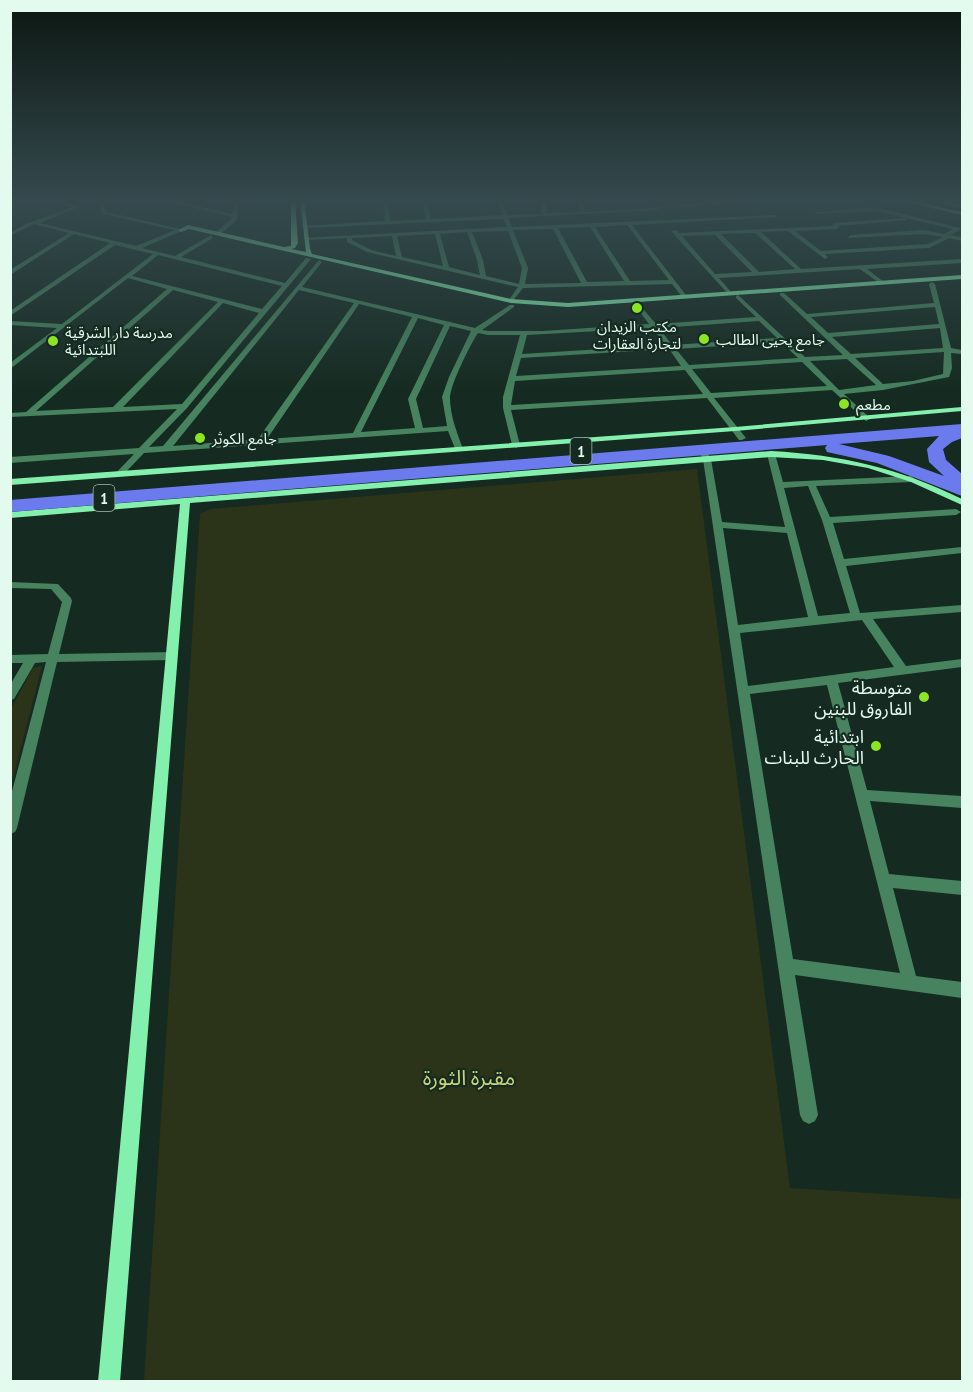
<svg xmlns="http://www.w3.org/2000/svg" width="973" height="1392" font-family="'PT Sans Narrow','Noto Sans Arabic',sans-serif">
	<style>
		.green { fill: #2b3419 }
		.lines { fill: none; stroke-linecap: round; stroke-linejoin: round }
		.street { fill: #46835e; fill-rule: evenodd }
		.secondary { fill: #84f0ad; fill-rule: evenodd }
		.highway { fill: #6b7bed; fill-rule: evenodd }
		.poi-dot { fill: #8de425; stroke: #152a20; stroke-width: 2 }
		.labels { text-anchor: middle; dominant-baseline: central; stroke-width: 4.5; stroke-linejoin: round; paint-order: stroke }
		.far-poi-label { font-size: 15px; fill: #e2fbee; stroke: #152a20; text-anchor: start }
		.shield { fill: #152a20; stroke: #a4bcb0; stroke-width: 1.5 }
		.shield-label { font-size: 16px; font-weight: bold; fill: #e2fbee }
		.poi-label { font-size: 18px; fill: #e2fbee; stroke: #152a20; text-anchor: end }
		.near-park-label { font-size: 21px; fill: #cad475; stroke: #152a20 }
	</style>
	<rect width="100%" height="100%" fill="#152a20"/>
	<!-- green -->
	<g class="green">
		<path d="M697,469L790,1188L962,1199V1381H144L200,514L210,509Z"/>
		<path d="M42,666L11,786V709L33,668Z"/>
	</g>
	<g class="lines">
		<!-- street -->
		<g class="street">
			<path d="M93,199L102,201L107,212L184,230L142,248L175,256L211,235L213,238L181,257L285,283L306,258L311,259L187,408L149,447L163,446L319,260L322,262L302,287L475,328L510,305H514V307L482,330L488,331H543L649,324L634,304L637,302L656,324L756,317L736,298V296L738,295L805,357L843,355L780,295V293H784L807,314L934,303L929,284L932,282L935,284L951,348L962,350V354L951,353L952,368L949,377L883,390L844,394L869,417L870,419L866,421L832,390L714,398L746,438L742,440H739L707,398L511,410L520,445L516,448L512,445L503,408V397L520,335H488L478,333C470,345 450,385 450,398C450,415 457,433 463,449L462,451H456L448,431L144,453L123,475L120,476L116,473L134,454L10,463V457L139,448L177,409L10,417V413L26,412L167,289L128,278L10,369V363L57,328L10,325V321L62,324L153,254L115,245L10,316V311L110,243L74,234L10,275V270L69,233L34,224L10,236V233L26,224L72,207L53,202L55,200L79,207L40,223L136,246L175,230L103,214L98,203ZM158,255L282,286L262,309L132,276ZM173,290L218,302L113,407L36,411ZM299,290L354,303L258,439L173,446ZM223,303L259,313L182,404L123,407ZM359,304L412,317L353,433L267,439ZM935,307L939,324L828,333L811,317ZM418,318L444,325L408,399L415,428L361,432ZM759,321L777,338L672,345L659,328ZM450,326L471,331L449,377L442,397L447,426L423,428L416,399ZM652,328L666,345L522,354L527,335ZM940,328L943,348L851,354L832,337ZM781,342L798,358L689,365L676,349ZM669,349L681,366L516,376L521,358ZM944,352L943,374L913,381L883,384L855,358ZM847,359L876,385L839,390L810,361ZM802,362L827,386L711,393L692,369ZM685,370L703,394L511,405L515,381Z"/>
			<path d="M159,199H168L232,214L234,199H238L237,220L219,235H215V233L231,219L232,217Z"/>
			<path d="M300,199L343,200L345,201H302Z"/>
			<path d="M383,199H387L390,221L426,219L422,199H426L431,219L502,215L497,199H501L507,215L542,214L541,199H545L547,213L580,212L578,199H582L585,212L656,208L659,210L508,218L512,227L775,215L778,217L632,225L686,295V297H682L672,284L523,288L511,303L508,301L518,287L367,252L347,242V238L306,240L303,238L507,227L503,219L305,228L302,226L385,221ZM627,225L669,280L630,281L595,227ZM590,227L624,281L587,282L558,228ZM553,229L581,283L525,284L528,268L513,230ZM508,231L522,268L519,284L486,276L483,260L472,232ZM467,232L477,260L480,275L449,267L440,234ZM435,234L443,266L402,257L397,236ZM392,236L396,256L371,250L352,240V238Z"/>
			<path d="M779,199H810L654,208L652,207Z"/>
			<path d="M928,199H936L962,206V208Z"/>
			<path d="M876,207L960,228V230L951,235L962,237V241L949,238L929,248L825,254L828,257L825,259L788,231L761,232L801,269L962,259V263L867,269L884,282L882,285L860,269L719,278L732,293L729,295L671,231L676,230L679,233L832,226L834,223L905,218L908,220L839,226L837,229L795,231L821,251L928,244L943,237L924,234L848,238L850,235L924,230L944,234L953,229L876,211L818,214L815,212ZM755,233L795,269L759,272L721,234ZM715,235L752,272L715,274L682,236Z"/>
			<path d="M702,447L705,448L711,459L722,522L785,527L767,454L771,451L775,454L783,482L911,476L915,479L911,482L816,486L830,517L956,509L961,512L956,515L833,523L844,559L962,547V553L846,566L860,613L962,605V612L873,619L906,666L962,659V667L838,683L867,790L962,796V808L870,801L889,874L962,881V895L893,888L916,976L962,982V998L795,975L818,1115L815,1121L809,1124L803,1121L800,1115L703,459L698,450ZM808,486L822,520L850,613L818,616L784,488ZM723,528L787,533L808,617L738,625ZM862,620L894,667L748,686L740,633ZM827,685L900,973L793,959L750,694Z"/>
			<path d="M10,582L58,584L71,598L72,601L59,654L171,652L177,656L171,660L57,662L17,828L15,832L10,834V799L46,662L35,663L14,699L10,700V685L23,663H10V655L48,654L62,602L51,589L10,588Z"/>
		</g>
		<!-- secondary -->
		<g class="secondary">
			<path d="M291,199H295L298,243L295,248L291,249L306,252L300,199H304L310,249L312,254L511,299L568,303L962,275V279L568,307L511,303L189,229L181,232L178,230L188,225L284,247L291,246Z"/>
			<path d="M894,199H903L962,212V215Z"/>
			<path d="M962,407V411L735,431L10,485V479L735,427Z"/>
			<path d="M771,451C842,455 899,468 962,499V505L911,482L868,468L823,460L771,457L190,503L120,1382H98L180,504L10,518V512Z"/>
		</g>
		<!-- highway -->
		<path class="highway" d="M962,424V438L952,442L943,449L946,460L962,474V496L877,463L827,452L825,448L827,445L10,512V500ZM939,436L927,449L929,462L944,476L889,456L839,444Z"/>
	</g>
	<!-- sky -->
	<linearGradient id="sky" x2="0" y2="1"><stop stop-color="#0c1712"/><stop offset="0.51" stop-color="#354a4e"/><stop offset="1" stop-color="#354a4e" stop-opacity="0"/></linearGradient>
	<rect width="973" height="394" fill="url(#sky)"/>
	<!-- markers -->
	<g class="poi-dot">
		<circle cx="637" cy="308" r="6"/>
		<circle cx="704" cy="339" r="6"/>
		<circle cx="53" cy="341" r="6"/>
		<circle cx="844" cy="404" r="6"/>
		<circle cx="200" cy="438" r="6"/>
		<circle cx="924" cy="697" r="6"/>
		<circle cx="876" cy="746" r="6"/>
	</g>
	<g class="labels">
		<!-- far-poi labels -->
		<g class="far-poi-label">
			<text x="637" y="326" text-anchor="middle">مكتب الزيدان<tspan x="637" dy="17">لتجارة العقارات</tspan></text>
			<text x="65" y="332">مدرسة دار الشرقية<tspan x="65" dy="17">اللبتدائية</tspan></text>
			<text x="716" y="339">جامع يحيى الطالب</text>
			<text x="856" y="404">مطعم</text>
			<text x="212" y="438">جامع الكوثر</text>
		</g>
		<!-- shield labels -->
		<g class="shield">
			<rect x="570.5" y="438" width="21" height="26" rx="4.5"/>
			<rect x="93.5" y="485" width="21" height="26" rx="4.5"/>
		</g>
		<g class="shield-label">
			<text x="581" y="451">1</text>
			<text x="104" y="498">1</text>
		</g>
		<!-- poi labels -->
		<g class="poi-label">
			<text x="912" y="687">متوسطة<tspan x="912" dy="21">الفاروق للبنين</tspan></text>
			<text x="864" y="736">ابتدائية<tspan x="864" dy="21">الحارث للبنات</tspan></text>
		</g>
		<!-- near-park labels -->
		<g class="near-park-label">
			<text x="469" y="1077">مقبرة الثورة</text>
		</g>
	</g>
	<!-- border -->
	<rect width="973" height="1392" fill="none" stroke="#e2fbee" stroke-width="24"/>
</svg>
